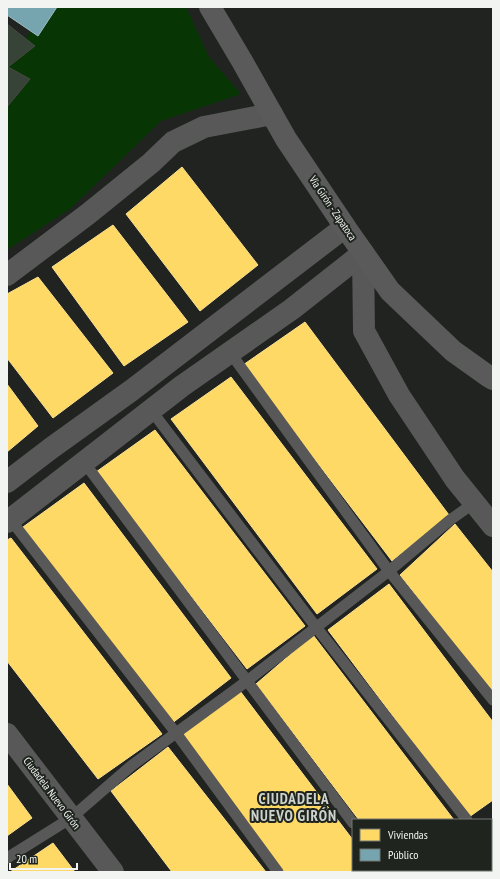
<svg xmlns="http://www.w3.org/2000/svg" width="500" height="879" font-family="'PT Sans Narrow',sans-serif">
	<style>
		.green { fill: #073604 }
		.homes { fill: #ffd966; stroke: #fbe18f }
		.public { fill: #76a5af; stroke: #9bbdc2 }
		.building { fill: #374336; stroke: #464845 }
		.lines { fill: none; stroke-linecap: round; stroke-linejoin: round }
		.lane { stroke: #575857; stroke-width: 11 }
		.street { stroke: #575857; stroke-width: 22 }
		.secondary { stroke: #595a59; stroke-width: 22 }
		.labels { text-anchor: middle; dominant-baseline: central; stroke-width: 4; stroke-linejoin: round; paint-order: stroke }
		.street-label { font-size: 11px; fill: #f1f4f0; stroke: #1f241f }
		.district-label { font-size: 15px; font-weight: bold; letter-spacing: 1px; fill: #ced4cd; stroke: #1f241f }
	</style>
	<rect width="100%" height="100%" fill="#202320"/>
	<!-- green -->
	<path class="green" d="M25,7H186L209,57L241,94L161,121L70,209L7,250V65L33,28Z"/>
	<!-- homes -->
	<g class="homes">
		<path d="M182,167L258,265L200,311L126,214Z"/>
		<path d="M113,225L188,322L124,366L52,267Z"/>
		<path d="M38,277L113,373L53,418L7,358V294Z"/>
		<path d="M305,322L449,515L392,561L243,365Z"/>
		<path d="M231,377L377,569L317,614L171,419Z"/>
		<path d="M7,384L38,426L7,452Z"/>
		<path d="M155,430L305,626L247,669L96,472Z"/>
		<path d="M84,483L231,678L171,724L23,527Z"/>
		<path d="M455,524L493,572V694L400,575Z"/>
		<path d="M11,538L162,734L98,779L7,661V540Z"/>
		<path d="M389,584L493,722V800L469,817L328,630Z"/>
		<path d="M313,635L454,820H359L256,684Z"/>
		<path d="M240,691L353,840V870H376L377,872H282L179,737Z"/>
		<path d="M168,747L266,872H172L111,791Z"/>
		<path d="M7,784L32,818L7,836Z"/>
		<path d="M53,843L75,872H10Z"/>
	</g>
	<!-- public -->
	<path class="public" d="M7,7H57L38,36L7,15Z"/>
	<!-- building -->
	<path class="building" d="M7,24L35,46L8,67L30,79L7,107Z"/>
	<g class="lines">
		<!-- lane -->
		<g class="lane">
			<path d="M229,351L389,571L493,700"/>
			<path d="M151,410L316,627L467,820"/>
			<path d="M84,462L353,823"/>
			<path d="M10,519L176,733L278,872"/>
			<path d="M491,850L493,853"/>
			<path d="M7,858L71,818L131,766L247,681L389,571L450,520L474,503"/>
			<path d="M389,870L390,872"/>
		</g>
		<!-- street -->
		<g class="street">
			<path d="M363,253L364,331L399,395L455,479L493,526"/>
			<path d="M7,275L88,214L151,163L173,142L204,127L272,114"/>
			<path d="M7,482L50,449L132,390L345,227"/>
			<path d="M7,522L182,386L292,309L363,253"/>
			<path d="M7,734L113,872"/>
			<path d="M486,872L489,870"/>
		</g>
		<!-- secondary -->
		<path class="secondary" d="M210,7L242,61L286,139L345,227L390,291L453,351L488,376L493,379"/>
	</g>
	<g class="labels">
		<!-- street labels -->
		<g class="street-label">
			<text transform="translate(333 208) rotate(56)">Vía Girón - Zapatoca</text>
			<text transform="translate(52 793) rotate(53)">Ciudadela Nuevo Girón</text>
		</g>
		<!-- district labels -->
		<g class="district-label">
			<text x="294" y="798">CIUDADELA<tspan x="294" dy="17">NUEVO GIRÓN</tspan></text>
		</g>
	</g>
	<!-- border -->
	<rect width="500" height="879" fill="none" stroke="#f1f4f0" stroke-width="16"/>
	<!-- legend -->
	<rect x="352" y="819" width="140" height="52" fill="#1f241f" stroke="#737773"/>
	<rect x="360" y="829" width="20" height="12" fill="#ffd966" stroke="#737773"/>
	<text x="388" y="839" font-size="12" fill="#f1f4f0">Viviendas</text>
	<rect x="360" y="849" width="20" height="12" fill="#76a5af" stroke="#737773"/>
	<text x="388" y="859" font-size="12" fill="#f1f4f0">Público</text>
	<!-- scale -->
	<path d="M10 863v6h67v-6" fill="none" stroke="#f1f4f0" stroke-width="2"/>
	<text x="16" y="863" font-size="12" fill="#f1f4f0" stroke="#1f241f" stroke-width="3" paint-order="stroke">20 m</text>
</svg>
